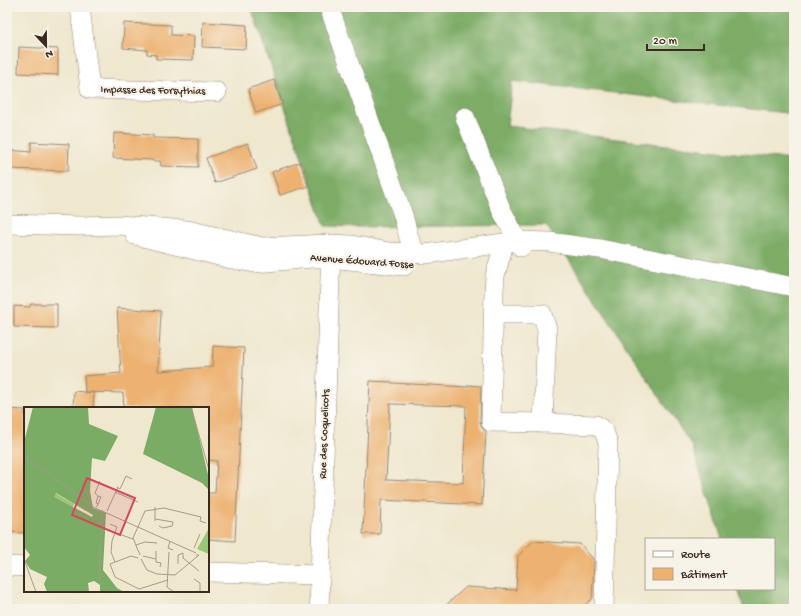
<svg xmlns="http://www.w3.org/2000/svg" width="801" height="616" font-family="'Gochi Hand',sans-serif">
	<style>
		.forest { fill: #7bac66; stroke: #5b6b42 }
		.building { fill: #edb170; fill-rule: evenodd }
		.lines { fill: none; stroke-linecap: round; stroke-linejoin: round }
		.minor-casing { stroke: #958876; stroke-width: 20 }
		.minor { stroke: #fff; stroke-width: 19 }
		.labels { text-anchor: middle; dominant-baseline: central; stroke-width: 4; stroke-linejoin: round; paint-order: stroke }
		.street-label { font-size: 11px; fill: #3b2a1e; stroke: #f7f3e8 }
		.inset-road { fill: none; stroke: #a79b88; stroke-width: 1 }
		.view { fill: #d1495b; fill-opacity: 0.15; stroke: #d1495b; stroke-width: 2 }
		.inset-edge { fill: none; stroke: #3b2a1e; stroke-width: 2 }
	</style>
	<rect width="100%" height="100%" fill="#f7f3e8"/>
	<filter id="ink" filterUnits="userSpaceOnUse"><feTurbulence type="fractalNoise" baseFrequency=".025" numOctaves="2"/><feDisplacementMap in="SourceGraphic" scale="8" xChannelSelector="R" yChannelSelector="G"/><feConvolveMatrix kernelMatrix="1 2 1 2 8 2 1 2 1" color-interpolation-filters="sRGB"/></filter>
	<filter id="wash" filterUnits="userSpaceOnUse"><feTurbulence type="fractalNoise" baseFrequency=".012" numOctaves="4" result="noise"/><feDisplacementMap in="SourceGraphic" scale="16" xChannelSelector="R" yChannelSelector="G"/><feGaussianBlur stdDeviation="0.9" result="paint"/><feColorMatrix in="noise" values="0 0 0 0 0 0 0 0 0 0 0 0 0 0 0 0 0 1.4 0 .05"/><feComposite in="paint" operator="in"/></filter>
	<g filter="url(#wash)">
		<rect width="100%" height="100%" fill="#efe7ce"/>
		<!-- forest -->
		<path class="forest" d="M251,7H794V114L512,81L507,126L794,160V609H744L738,589H774V539H722L692,446L546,225L356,227L325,226Z"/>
		<g id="blocks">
			<!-- building -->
			<g class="building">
				<path d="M203,22L247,25L246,49L202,47Z"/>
				<path d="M124,23L171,25V35L194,36L193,60L156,59V55L147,54V50L123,48Z"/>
				<path d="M19,47L58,49V75L18,73Z"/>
				<path d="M274,80L283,104L256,113L248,89Z"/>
				<path d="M114,133L153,135V138L198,139V167L161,166L160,161H152V160L113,158Z"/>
				<path d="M31,142L69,144L68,171L7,169V150L31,152Z"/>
				<path d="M248,143L257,169L215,183L206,158Z"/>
				<path d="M300,162L309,186L280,195L272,172Z"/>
				<path d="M31,304H57V328L14,327V306L30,307Z"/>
				<path d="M117,308L161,311L158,371L212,367L213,346L244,348L235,541L208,539V493H215L217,461L208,460V408H124L123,393L85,392L84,376L121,373Z"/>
				<path d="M370,381L392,382V383L468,387V385L481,386L480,422L482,428L486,432L482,505L381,500L380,534H363ZM390,404L466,406L463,483L386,480Z"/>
				<path d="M74,391L94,393L93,408H73Z"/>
				<path d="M8,409L25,410V533L7,532Z"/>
				<path d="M533,541L580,544L594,560L592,599L581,609H442L466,587L516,590L518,556Z"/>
			</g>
		</g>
	</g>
	<g filter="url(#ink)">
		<use href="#blocks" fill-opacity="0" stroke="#958876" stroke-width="1"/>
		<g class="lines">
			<!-- minor casing -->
			<g class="minor-casing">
				<g id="minor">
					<path d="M80,7L90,89L217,92"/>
					<path d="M329,7L403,215L409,238L416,254"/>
					<path d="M465,117L501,209L521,247"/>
					<path d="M7,224L79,226L118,225L187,230L262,247L328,244L352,245L389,252L425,254L517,241L549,242L600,249L794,287"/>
					<path d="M135,235L231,259L255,263L312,258H331L404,266"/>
					<path d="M493,314H542L547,329L543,423L491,422L494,291L495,276L502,251"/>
					<path d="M543,423L596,425L604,431L608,443L604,609"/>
					<path d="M7,566L25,567"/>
					<path d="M208,572L320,575"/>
					<path d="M319,609L331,247"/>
				</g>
			</g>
			<!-- minor -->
			<use href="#minor" class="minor"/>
		</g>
	</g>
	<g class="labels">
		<!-- street labels -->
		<g class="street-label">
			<text transform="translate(153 91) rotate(1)">Impasse des Forsythias</text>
			<text transform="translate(362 262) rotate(4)">Avenue Édouard Fosse</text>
			<text transform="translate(325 434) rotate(-88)">Rue des Coquelicots</text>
		</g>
	</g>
	<!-- overview -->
	<g transform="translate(24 407)">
		<rect width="185" height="185" fill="#efe7ce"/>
		<path d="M31,86L50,97L49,100L29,90ZM185,121V147L173,142Z" fill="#9ac775"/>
		<path d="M9,0H64L65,17L94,29L81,54L68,51L66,84L69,101L82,106L79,163L93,181L100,185H76V178L70,174L64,176L65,185H23L20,177L23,170L6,162L1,154L6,148L0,140V35ZM32,86L69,108L68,110L30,90ZM132,0H168L185,72V83L178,76L119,47Z" fill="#7bac66" fill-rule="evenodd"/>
		<path class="inset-road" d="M167,0L185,63M0,49L69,100L172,146M93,80L96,82L102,69L108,72M91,85L114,95M74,89L71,86L76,74M72,100L74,98V97L77,90L74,89L72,96L74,97M78,103L75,172L78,173M83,104L94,80M131,112L149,115L148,119L139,121L135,119M131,114V100M86,117L93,120L88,134L87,145L91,155M92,126L109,132M146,134L144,141L149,143M112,138L121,135L133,136M170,141L176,127M132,144V155L137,156L136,160M145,145L143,180L150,185M116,148L109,131L121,104L140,101L177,110L176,114L182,116M119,149L132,152M114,151L107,149L86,157L91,170L115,182L144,173M0,152L12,185M117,152L123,163L133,167L151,168L175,148H172M154,157V148L159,146V151L175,164M170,172L176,176V185"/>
		<path class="view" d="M63,71L111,91L96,128L48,108Z"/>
		<rect width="185" height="185" class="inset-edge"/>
	</g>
	<!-- margin -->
	<rect width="801" height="616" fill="none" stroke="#f7f3e8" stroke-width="24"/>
	<!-- legend -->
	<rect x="645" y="538" width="130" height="52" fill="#f7f3e8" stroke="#aca397"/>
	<rect x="653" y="551" width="20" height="6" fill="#ffffff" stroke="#aca397"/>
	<text x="681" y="558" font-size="12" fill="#3b2a1e">Route</text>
	<rect x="653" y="568" width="20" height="12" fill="#edb170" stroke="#aca397"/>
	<text x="681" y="578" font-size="12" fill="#3b2a1e">Bâtiment</text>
	<!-- north arrow -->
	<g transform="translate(46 46) rotate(158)" stroke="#f7f3e8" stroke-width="3" paint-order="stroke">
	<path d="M0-3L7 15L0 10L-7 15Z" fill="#3b2a1e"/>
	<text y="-6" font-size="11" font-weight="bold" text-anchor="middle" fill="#3b2a1e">N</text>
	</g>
	<!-- scale -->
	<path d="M647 44v6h57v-6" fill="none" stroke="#3b2a1e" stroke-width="2"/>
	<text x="653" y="44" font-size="12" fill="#3b2a1e" stroke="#f7f3e8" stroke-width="3" paint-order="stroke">20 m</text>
</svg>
